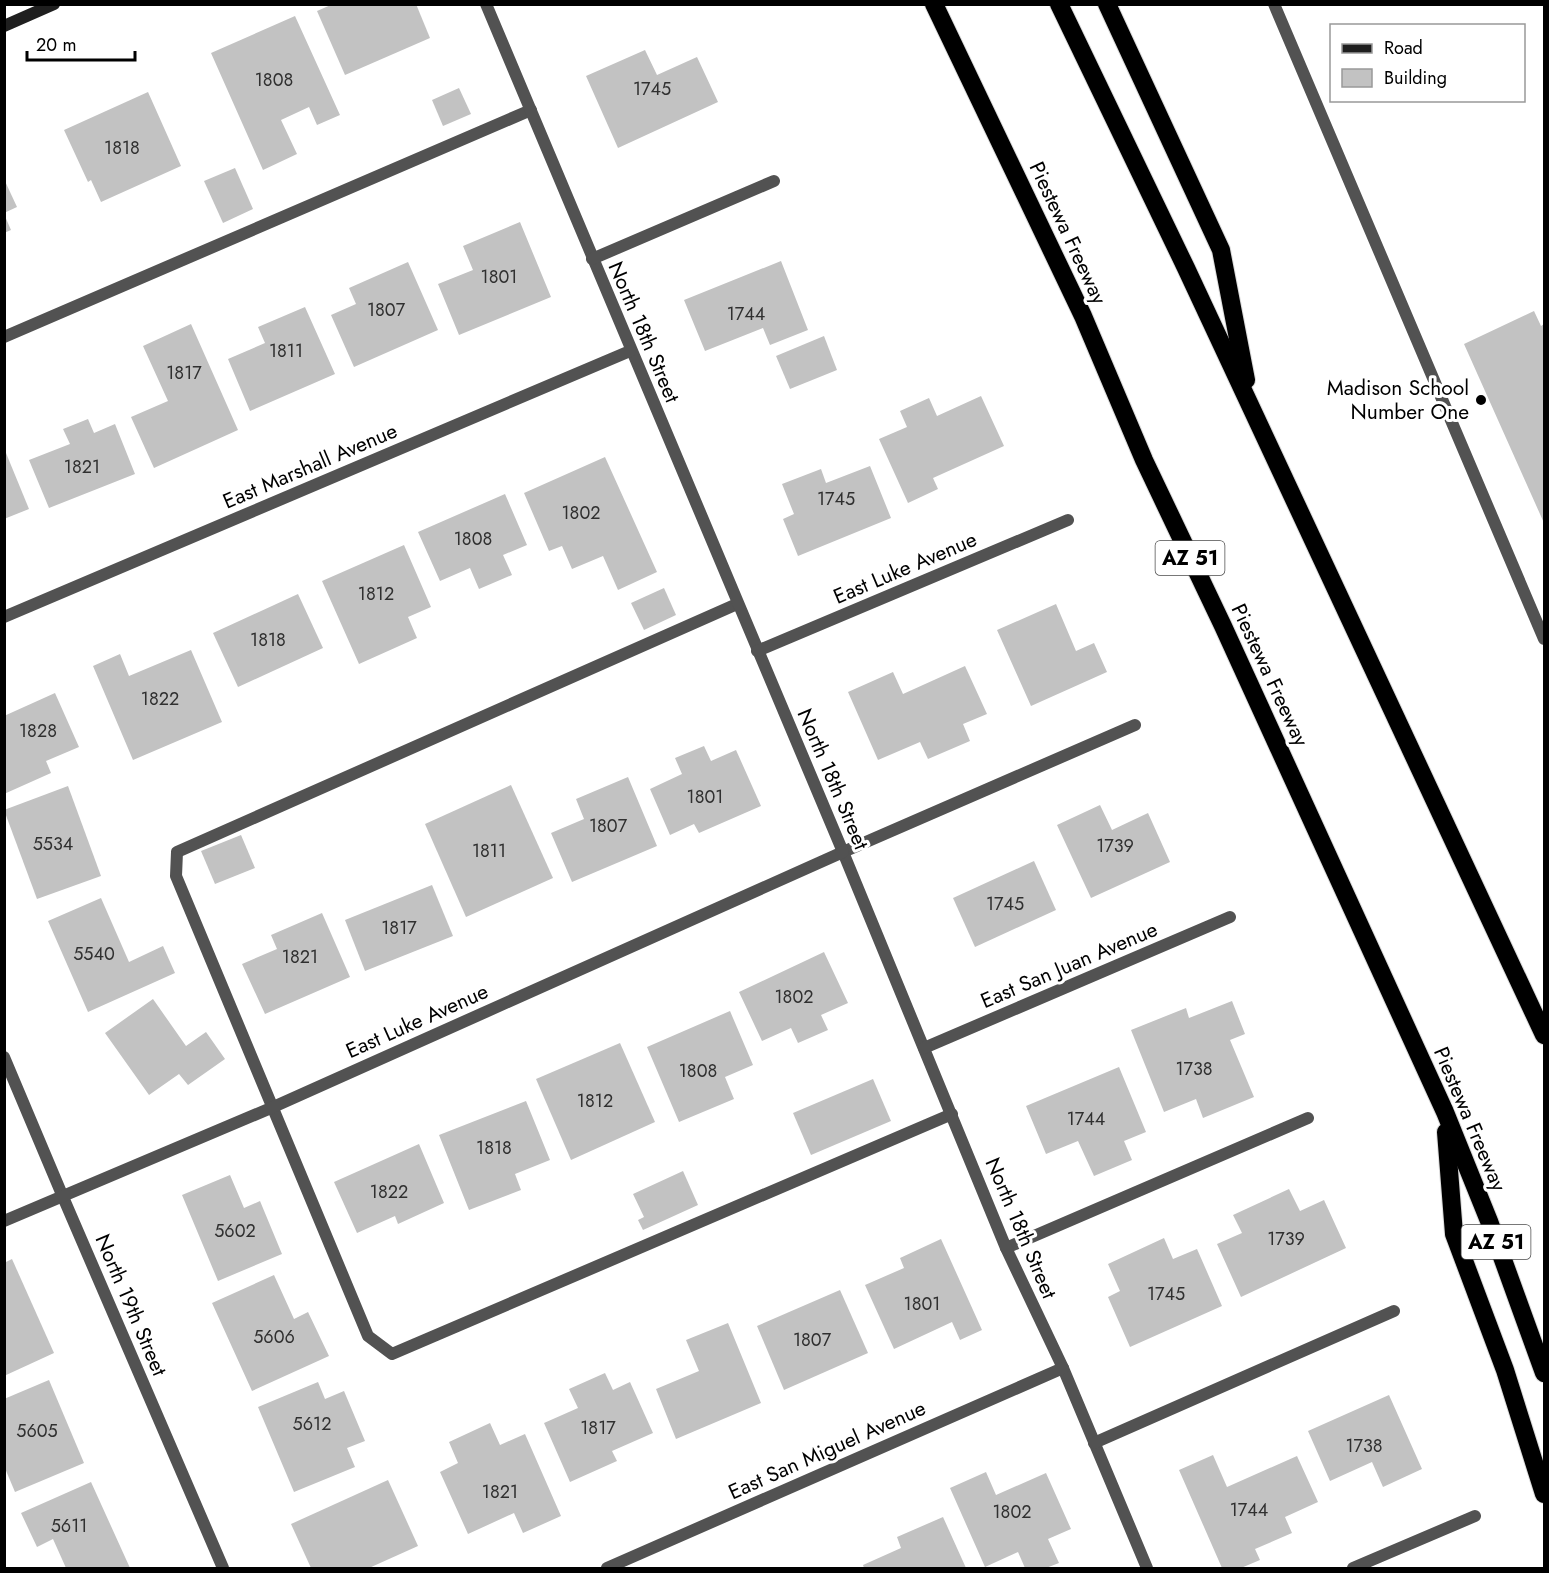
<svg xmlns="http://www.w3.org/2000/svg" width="1549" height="1573" font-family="Jost,sans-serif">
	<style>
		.building { fill: #c2c2c2 }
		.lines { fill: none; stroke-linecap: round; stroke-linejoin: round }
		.highway-casing { stroke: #dbdbdb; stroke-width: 20 }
		.lane { stroke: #525252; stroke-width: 12 }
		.street { stroke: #525252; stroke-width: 12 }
		.secondary { stroke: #1f1f1f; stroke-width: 12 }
		.highway { stroke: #000; stroke-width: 18 }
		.poi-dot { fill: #000; stroke: #fff; stroke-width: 2 }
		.labels { text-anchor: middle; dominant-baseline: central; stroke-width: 6; stroke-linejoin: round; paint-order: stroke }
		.number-label { font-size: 18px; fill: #303030 }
		.shield { fill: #fff; stroke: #4c4c4c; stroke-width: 1.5 }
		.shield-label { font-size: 20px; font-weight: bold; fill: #000 }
		.street-label { font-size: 21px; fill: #000; stroke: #fff }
		.poi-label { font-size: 21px; fill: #000; stroke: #fff; text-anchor: end }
	</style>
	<rect width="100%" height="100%" fill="#fff"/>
	<!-- building -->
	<g class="building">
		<path d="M333,4H416L430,38L345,75L317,11Z"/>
		<path d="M295,16L340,115L317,125L309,107L281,120L297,154L263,170L211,53Z"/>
		<path d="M645,50L657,75L697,57L718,102L618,148L586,76Z"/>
		<path d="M459,88L471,114L443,126L432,100Z"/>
		<path d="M148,92L181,166L101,202L91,180L88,182L64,130Z"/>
		<path d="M235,168L253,209L223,223L204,181Z"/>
		<path d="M4,179L17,207L4,213Z"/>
		<path d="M4,214L11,230L4,233Z"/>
		<path d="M520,222L551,297L459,335L438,284L473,270L463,246Z"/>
		<path d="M781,261L808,330L770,345L763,328L705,351L684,300Z"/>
		<path d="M408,262L438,330L354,367L331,315L356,304L349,288Z"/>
		<path d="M305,307L335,374L250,411L228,359L265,343L258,327Z"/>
		<path d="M1534,311L1541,326L1544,324V523L1464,344Z"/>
		<path d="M191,324L238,430L154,468L131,417L168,401L143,346Z"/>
		<path d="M824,336L837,370L790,389L776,356Z"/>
		<path d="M981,396L1004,446L933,478L938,489L908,503L879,439L907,427L900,411L929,398L937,416Z"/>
		<path d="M88,419L94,433L115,424L135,474L49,508L29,460L70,444L63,429Z"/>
		<path d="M4,453H6L29,509L4,519Z"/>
		<path d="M605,457L657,572L618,590L603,556L572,569L562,546L549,551L524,493Z"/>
		<path d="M870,466L891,518L798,556L783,519L794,514L782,484L821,469L826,483Z"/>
		<path d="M505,494L527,545L503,555L512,575L479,589L470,568L440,581L418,532Z"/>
		<path d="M404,545L431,607L408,617L417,638L359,664L322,581Z"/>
		<path d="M664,588L676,615L644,630L631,603Z"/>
		<path d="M298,594L323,648L238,687L213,633Z"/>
		<path d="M1056,604L1076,651L1094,643L1107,672L1031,706L997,630Z"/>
		<path d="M191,650L222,722L133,760L93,666L120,654L129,676Z"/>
		<path d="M965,666L987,714L963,724L970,741L928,759L920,742L878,760L848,692L893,672L903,694Z"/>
		<path d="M55,693L79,747L46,761L51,773L4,794V716Z"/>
		<path d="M704,746L711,761L736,750L761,806L699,833L694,824L670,835L650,789L682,774L675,758Z"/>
		<path d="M628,777L657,846L572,882L551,833L584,819L576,799Z"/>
		<path d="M511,785L553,878L466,917L425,824Z"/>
		<path d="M68,786L101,876L37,899L4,810Z"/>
		<path d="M1100,805L1112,830L1148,813L1170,862L1091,898L1057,825Z"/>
		<path d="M241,835L255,868L215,884L201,851Z"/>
		<path d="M1034,861L1056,910L975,947L953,898Z"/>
		<path d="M432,885L453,936L365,971L345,920Z"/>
		<path d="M101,898L129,962L163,946L175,973L88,1012L48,921Z"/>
		<path d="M322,913L350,977L265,1014L242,964L277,949L271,935Z"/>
		<path d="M824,952L848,1003L821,1015L828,1030L798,1043L791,1028L762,1041L739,992Z"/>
		<path d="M153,999L186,1046L206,1032L225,1059L188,1085L179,1074L149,1095L105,1033Z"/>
		<path d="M1232,1001L1245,1034L1230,1040L1254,1097L1203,1118L1196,1099L1164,1112L1131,1030L1186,1008L1189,1018Z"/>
		<path d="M730,1011L753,1065L725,1077L734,1099L679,1122L647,1047Z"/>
		<path d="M620,1043L655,1122L571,1160L536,1079Z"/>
		<path d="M1119,1067L1146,1132L1124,1141L1132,1160L1094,1176L1078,1141L1046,1154L1026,1106Z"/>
		<path d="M873,1079L891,1121L811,1155L793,1113Z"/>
		<path d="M526,1101L550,1160L515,1174L521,1190L469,1210L439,1135Z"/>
		<path d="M419,1144L444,1203L398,1224L395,1216L357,1233L334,1182Z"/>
		<path d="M683,1171L698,1205L643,1230L638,1220L644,1217L633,1194Z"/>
		<path d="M230,1175L244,1208L260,1201L282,1254L218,1281L182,1195Z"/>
		<path d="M1289,1189L1300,1211L1324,1200L1346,1248L1241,1297L1217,1244L1242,1233L1233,1215Z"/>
		<path d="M1164,1238L1173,1259L1197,1249L1222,1306L1130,1347L1108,1297L1120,1291L1108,1264Z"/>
		<path d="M941,1239L982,1330L960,1340L952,1322L894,1349L865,1285L904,1268L900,1258Z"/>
		<path d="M12,1259L54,1353L4,1376V1263Z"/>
		<path d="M274,1275L294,1319L308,1312L329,1356L252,1391L212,1303Z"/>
		<path d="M840,1290L868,1353L784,1390L757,1326Z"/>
		<path d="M728,1323L761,1403L676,1439L656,1389L699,1371L686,1340Z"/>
		<path d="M605,1373L613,1390L630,1382L653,1433L612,1451L617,1461L570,1482L544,1423L578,1408L569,1389Z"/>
		<path d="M49,1380L84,1463L15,1492L4,1466V1399Z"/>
		<path d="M318,1382L325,1399L344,1391L365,1441L347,1448L355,1467L294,1492L258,1407Z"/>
		<path d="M1389,1395L1422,1469L1383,1487L1372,1462L1330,1481L1308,1431Z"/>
		<path d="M490,1423L500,1445L525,1434L561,1516L523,1533L514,1513L468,1534L440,1472L458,1463L449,1442Z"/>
		<path d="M1213,1455L1227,1487L1297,1456L1318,1502L1285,1517L1292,1533L1255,1549L1260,1560L1241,1568H1222L1179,1470Z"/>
		<path d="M986,1472L996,1495L1046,1473L1071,1529L1048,1539L1059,1563L1046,1568H1025L1018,1552L985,1567L950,1488Z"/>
		<path d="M388,1480L418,1546L369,1568H311L291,1524Z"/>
		<path d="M91,1482L130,1568H66L53,1539L37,1547L21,1513Z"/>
		<path d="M943,1517L966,1568H864L863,1565L901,1548L897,1537Z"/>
	</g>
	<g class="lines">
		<!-- highway casing -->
		<g class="highway-casing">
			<g id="highway">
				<path d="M934,4L1083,316L1144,460L1223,626L1445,1112L1489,1221L1544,1373"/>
				<path d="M1059,4L1186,268L1544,1035"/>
				<path d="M1107,4L1221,250L1246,380"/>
				<path d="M1446,1132L1454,1234L1505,1370L1544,1494"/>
			</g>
		</g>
		<!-- lane -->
		<g class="lane">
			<path d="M1274,4L1544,639"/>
			<path d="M4,337L531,110"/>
			<path d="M737,604L177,852L176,876L368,1336L392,1354L952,1114"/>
			<path d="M843,852L1135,725"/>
			<path d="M1006,1248L1308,1118"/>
			<path d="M1353,1568L1475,1516"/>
		</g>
		<!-- street -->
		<g class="street">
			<path d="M486,4L843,852L1006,1248L1063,1368L1147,1568"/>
			<path d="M592,259L774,181"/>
			<path d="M4,617L630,351"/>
			<path d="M757,651L1068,520"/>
			<path d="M924,1048L1230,917"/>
			<path d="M4,1057L63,1197L223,1568"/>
			<path d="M4,1221L271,1108L843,852"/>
			<path d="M1094,1443L1394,1311"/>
			<path d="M607,1568L1063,1368"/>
		</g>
		<!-- secondary -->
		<path class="secondary" d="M4,26L54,4"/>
		<!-- highway -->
		<use href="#highway" class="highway"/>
	</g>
	<!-- markers -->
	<circle class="poi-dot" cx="1481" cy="400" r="6"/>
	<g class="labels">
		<!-- number labels -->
		<g class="number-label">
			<text x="274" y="80">1808</text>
			<text x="652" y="89">1745</text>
			<text x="122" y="148">1818</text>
			<text x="499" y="277">1801</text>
			<text x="386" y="310">1807</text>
			<text x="746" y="314">1744</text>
			<text x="286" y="351">1811</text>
			<text x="184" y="373">1817</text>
			<text x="82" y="467">1821</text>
			<text x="836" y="499">1745</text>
			<text x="581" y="513">1802</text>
			<text x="473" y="539">1808</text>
			<text x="376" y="594">1812</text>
			<text x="268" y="640">1818</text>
			<text x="160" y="699">1822</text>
			<text x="38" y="731">1828</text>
			<text x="705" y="797">1801</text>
			<text x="608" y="826">1807</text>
			<text x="53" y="844">5534</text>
			<text x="1115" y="846">1739</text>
			<text x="489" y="851">1811</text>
			<text x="1005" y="904">1745</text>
			<text x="399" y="928">1817</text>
			<text x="94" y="954">5540</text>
			<text x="300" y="957">1821</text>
			<text x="794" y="997">1802</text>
			<text x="1194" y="1069">1738</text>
			<text x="698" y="1071">1808</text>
			<text x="595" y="1101">1812</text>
			<text x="1086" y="1119">1744</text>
			<text x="494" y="1148">1818</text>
			<text x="389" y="1192">1822</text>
			<text x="235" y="1231">5602</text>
			<text x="1286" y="1239">1739</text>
			<text x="1166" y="1294">1745</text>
			<text x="922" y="1304">1801</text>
			<text x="274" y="1337">5606</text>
			<text x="812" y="1340">1807</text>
			<text x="312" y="1424">5612</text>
			<text x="598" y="1428">1817</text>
			<text x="37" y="1431">5605</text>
			<text x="1364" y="1446">1738</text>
			<text x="500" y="1492">1821</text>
			<text x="1249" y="1510">1744</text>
			<text x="1012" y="1512">1802</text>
			<text x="69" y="1526">5611</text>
		</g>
		<!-- shield labels -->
		<g class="shield">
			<rect x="1155.5" y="541" width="69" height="34" rx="4.5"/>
			<rect x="1461.5" y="1225" width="69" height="34" rx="4.5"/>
		</g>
		<g class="shield-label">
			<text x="1190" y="558">AZ 51</text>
			<text x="1496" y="1242">AZ 51</text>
		</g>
		<!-- street labels -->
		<g class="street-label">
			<text transform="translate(1068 233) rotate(65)">Piestewa Freeway</text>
			<text transform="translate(644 332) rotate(67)">North 18th Street</text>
			<text transform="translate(310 466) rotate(-23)">East Marshall Avenue</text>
			<text transform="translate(905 568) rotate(-23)">East Luke Avenue</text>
			<text transform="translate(1270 675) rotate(65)">Piestewa Freeway</text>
			<text transform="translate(833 779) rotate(67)">North 18th Street</text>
			<text transform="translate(1069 965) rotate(-23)">East San Juan Avenue</text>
			<text transform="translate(417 1021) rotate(-24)">East Luke Avenue</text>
			<text transform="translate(1470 1119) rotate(67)">Piestewa Freeway</text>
			<text transform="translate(1021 1228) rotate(67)">North 18th Street</text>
			<text transform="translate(131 1305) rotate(67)">North 19th Street</text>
			<text transform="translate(827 1450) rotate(-24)">East San Miguel Avenue</text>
		</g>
		<!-- poi labels -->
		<g class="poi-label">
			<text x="1469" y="388">Madison School<tspan x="1469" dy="24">Number One</tspan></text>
		</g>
	</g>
	<!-- border -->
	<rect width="1549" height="1573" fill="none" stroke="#000000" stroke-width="12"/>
	<!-- legend -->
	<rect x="1330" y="24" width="195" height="78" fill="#ffffff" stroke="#999999" stroke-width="1.5"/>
	<rect x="1342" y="44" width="30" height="9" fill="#1f1f1f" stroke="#999999" stroke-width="1.5"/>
	<text x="1384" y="54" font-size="18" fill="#000000">Road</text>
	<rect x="1342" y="69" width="30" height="18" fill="#c2c2c2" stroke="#999999" stroke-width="1.5"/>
	<text x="1384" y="84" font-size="18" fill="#000000">Building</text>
	<!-- scale -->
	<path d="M27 51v9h108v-9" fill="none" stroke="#000000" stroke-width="3"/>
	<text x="36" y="51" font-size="18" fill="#000000" stroke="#ffffff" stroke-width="4.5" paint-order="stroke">20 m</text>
</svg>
